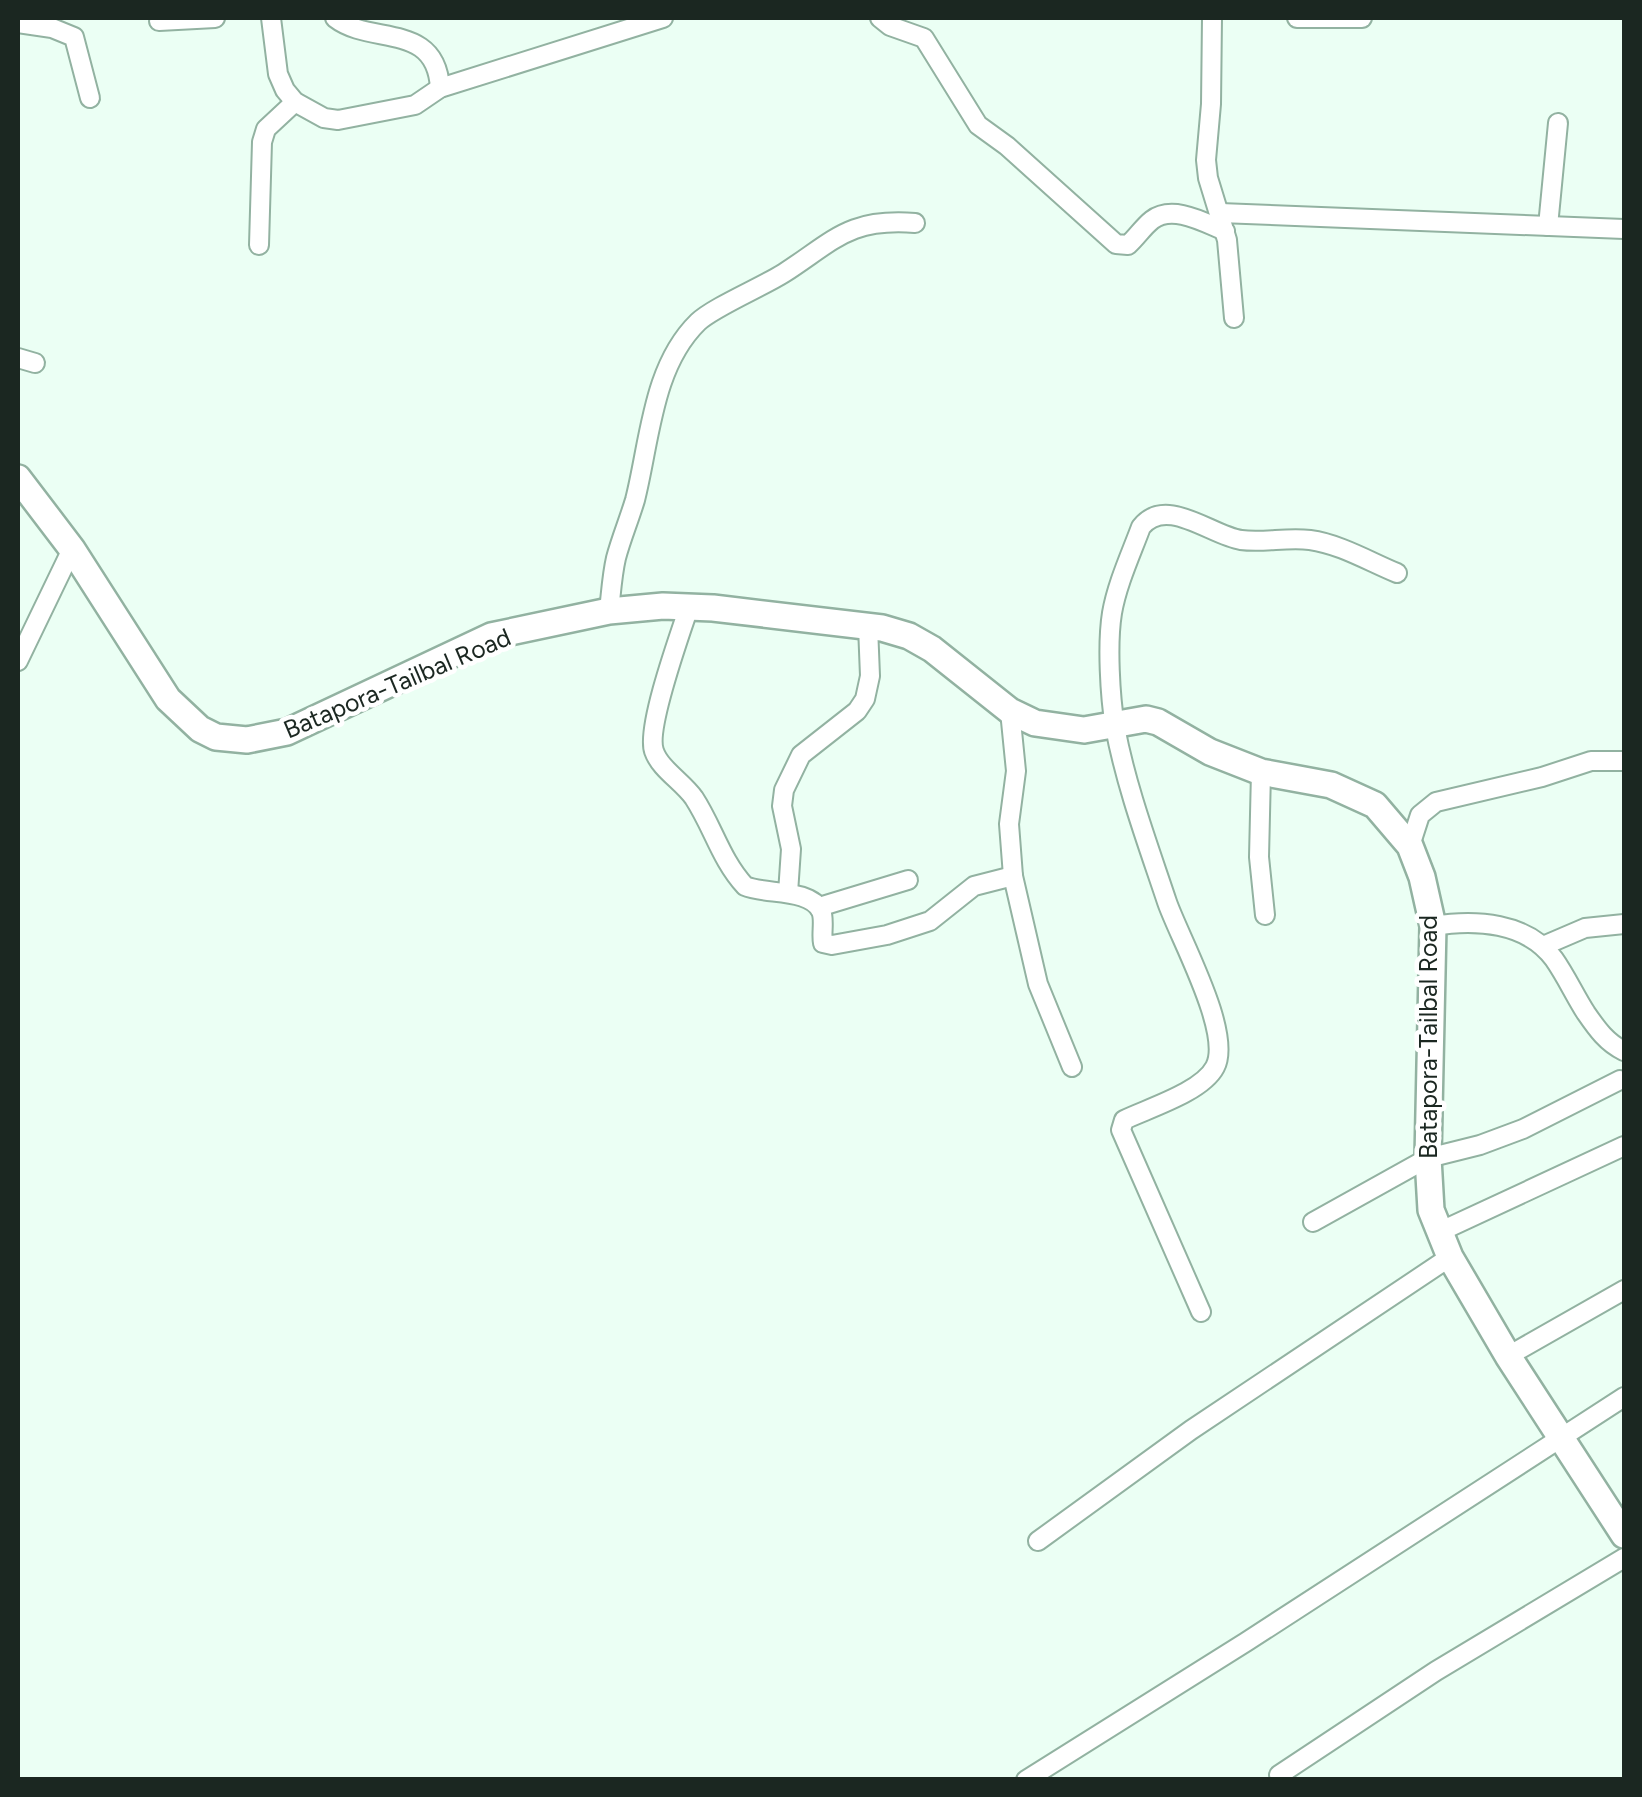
<svg xmlns="http://www.w3.org/2000/svg" width="1642" height="1797" font-family="Figtree,sans-serif">
	<style>
		.lines { fill: none; stroke-linecap: round; stroke-linejoin: round }
		.minor-casing { stroke: #92b2a1; stroke-width: 22 }
		.secondary-casing { stroke: #92b2a1; stroke-width: 30 }
		.minor { stroke: #fff; stroke-width: 18 }
		.secondary { stroke: #fff; stroke-width: 25 }
		.labels { text-anchor: middle; dominant-baseline: central; stroke-width: 9; stroke-linejoin: round; paint-order: stroke }
		.street-label { font-size: 25px; fill: #1b2721; stroke: #fff }
	</style>
	<rect width="100%" height="100%" fill="#ebfff4"/>
	<g class="lines">
		<!-- minor casing -->
		<g class="minor-casing">
			<g id="minor">
				<path d="M271,18L278,74L285,90L295,102L324,118L338,120L415,105L440,88L663,18"/>
				<path d="M335,18C371,46 436,21 440,88"/>
				<path d="M880,18L890,26L924,38L978,125L1007,146L1116,244L1128,245C1137,237 1143,227 1152,220C1173,204 1205,223 1225,231"/>
				<path d="M1212,18L1211,104L1206,160L1208,178L1227,240L1234,318"/>
				<path d="M1297,18H1362"/>
				<path d="M159,21L215,18"/>
				<path d="M18,23L52,28L74,37L90,98"/>
				<path d="M1220,213L1624,229"/>
				<path d="M1548,226L1558,123"/>
				<path d="M259,245L262,142L266,129L295,102"/>
				<path d="M18,358L35,363"/>
				<path d="M689,607C680,634 646,728 654,751C660,769 683,782 694,798C713,827 721,860 745,886C765,895 810,888 821,911C825,919 821,934 823,943L832,945L887,935L930,921L974,886L1013,876"/>
				<path d="M609,611C611,594 612,575 616,558C621,539 629,520 635,500C650,441 652,367 698,322C714,307 762,287 784,273C835,240 849,218 915,223"/>
				<path d="M18,661L72,549"/>
				<path d="M1010,711L1016,771L1009,824L1013,876L1038,984L1072,1067"/>
				<path d="M1261,772L1259,857L1265,915"/>
				<path d="M1410,846L1420,815L1436,802L1542,777L1591,761H1624"/>
				<path d="M788,893L791,849L782,806L784,790L801,755L857,711L865,699L870,676L868,626"/>
				<path d="M819,907L908,880"/>
				<path d="M1433,926C1475,919 1527,922 1554,959C1566,976 1575,996 1586,1013C1597,1029 1607,1043 1624,1051"/>
				<path d="M1543,946L1585,928L1624,924"/>
				<path d="M1313,1222L1428,1158L1480,1145L1523,1129L1620,1080"/>
				<path d="M1439,1232L1624,1146"/>
				<path d="M1201,1312L1121,1130L1124,1120C1149,1108 1202,1092 1215,1067C1233,1033 1179,937 1167,902C1148,845 1126,786 1115,727C1110,696 1107,644 1112,613C1117,584 1131,554 1141,527C1166,495 1212,536 1241,540C1264,543 1287,537 1310,540C1340,544 1370,562 1397,573"/>
				<path d="M1508,1356L1624,1290"/>
				<path d="M1038,1541L1191,1430L1450,1257"/>
				<path d="M1279,1775L1436,1671L1624,1558"/>
				<path d="M1026,1780L1246,1642L1624,1397"/>
			</g>
		</g>
		<!-- secondary casing -->
		<g class="secondary-casing">
			<path id="secondary" d="M18,478L72,549L168,699L200,729L216,737L247,740L287,732L491,636L609,611L663,606L713,608L882,628L909,636L932,649L1010,711L1035,723L1084,730L1146,719L1158,722L1210,752L1261,772L1331,785L1375,805L1410,846L1422,877L1433,926L1428,1158L1431,1210L1450,1257L1508,1356L1624,1535"/>
		</g>
		<!-- minor -->
		<use href="#minor" class="minor"/>
		<!-- secondary -->
		<use href="#secondary" class="secondary"/>
	</g>
	<g class="labels">
		<!-- street labels -->
		<g class="street-label">
			<text transform="translate(397 683) rotate(-23)">Batapora-Tailbal Road</text>
			<text transform="translate(1428 1037) rotate(-90)">Batapora-Tailbal Road</text>
		</g>
	</g>
	<!-- border -->
	<rect width="1642" height="1797" fill="none" stroke="#1b2721" stroke-width="40"/>
</svg>
